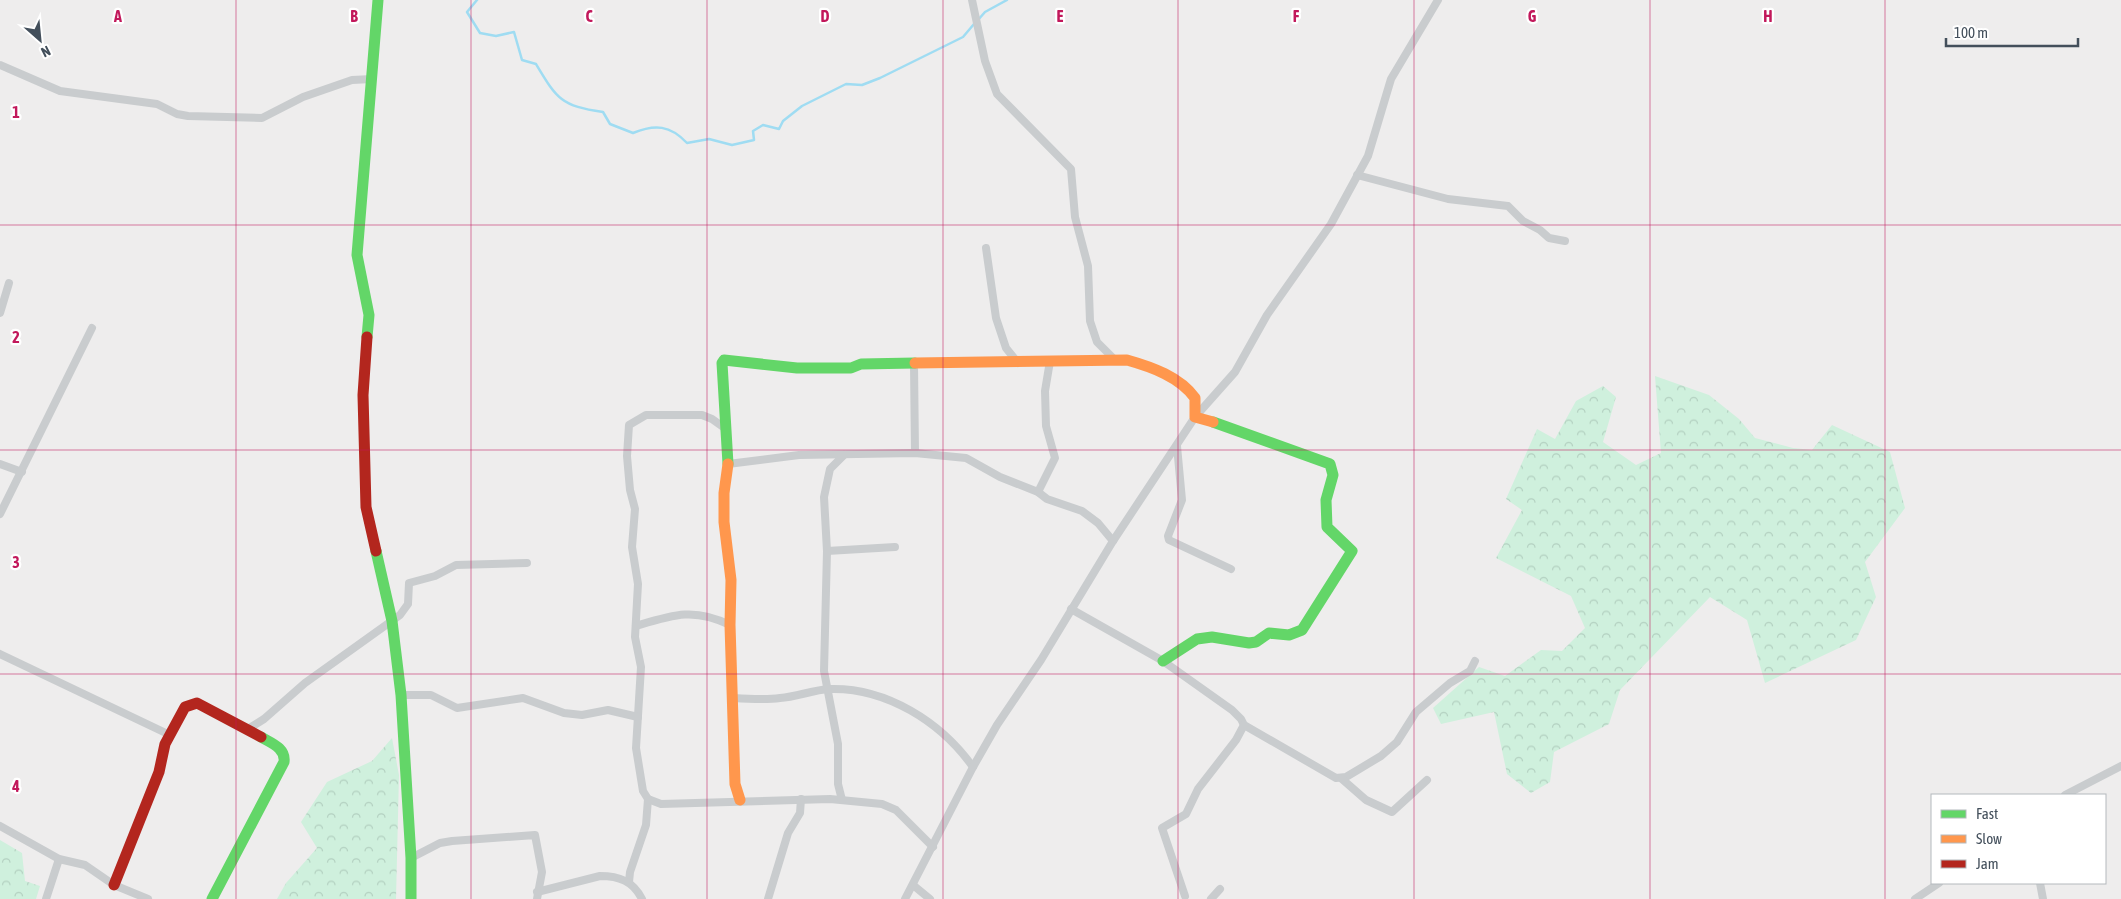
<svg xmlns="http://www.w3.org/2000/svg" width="2121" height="899" font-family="'Asap Condensed',sans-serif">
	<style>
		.forest { fill: url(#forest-crowns) }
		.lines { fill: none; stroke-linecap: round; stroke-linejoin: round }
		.stream { stroke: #9fdcf2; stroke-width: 2.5 }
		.street { stroke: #c9ccce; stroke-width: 8 }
		.fast { stroke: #63d668; stroke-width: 11 }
		.slow { stroke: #ff974d; stroke-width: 11 }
		.jam { stroke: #b3261e; stroke-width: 11 }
		.grid { fill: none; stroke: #c2185b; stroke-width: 1; stroke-opacity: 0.55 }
		.grid-label { font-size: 16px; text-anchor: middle; font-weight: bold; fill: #c2185b; stroke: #fff; stroke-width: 4.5; stroke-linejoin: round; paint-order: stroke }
	</style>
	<defs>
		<pattern id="forest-crowns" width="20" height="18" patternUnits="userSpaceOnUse" patternTransform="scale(1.25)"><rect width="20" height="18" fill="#cff0dd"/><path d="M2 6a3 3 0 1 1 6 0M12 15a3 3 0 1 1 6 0" fill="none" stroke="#b3d0c0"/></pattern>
	</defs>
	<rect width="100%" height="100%" fill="#eeeded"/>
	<!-- forest -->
	<g class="forest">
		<path d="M1655,376L1709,395L1739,419L1755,438L1793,448L1812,450L1832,425L1890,452L1905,508L1865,562L1876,597L1856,640L1765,683L1747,620L1710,597L1620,690L1609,724L1554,752L1550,782L1531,793L1507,774L1494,712L1441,724L1433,708L1479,667L1505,676L1541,650L1562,651L1585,628L1571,596L1496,558L1522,510L1506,499L1537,429L1555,439L1576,401L1603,386L1616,397L1603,442L1636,465L1661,453Z"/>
		<path d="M392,738L399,775L396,899H277L286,883L317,848L301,822L327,782L372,761Z"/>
		<path d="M0,840L22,853L25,881L40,886L36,899H0Z"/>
	</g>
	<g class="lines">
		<!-- stream -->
		<g class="stream">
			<path d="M477,0L467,12L480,33L496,36L514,32L522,60L536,64C557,99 561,106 603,112L610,124L633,133C655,124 670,125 687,143L709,139L732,145L754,140L753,131L763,125L779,129L783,121L802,106L846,84L862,85L880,78L963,37L974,24"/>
			<path d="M978,20L985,12L1007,0"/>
		</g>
		<!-- street -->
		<g class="street">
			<path d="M972,0L985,61L997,94L1071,169L1075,217L1088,266L1090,321L1097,342L1115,360"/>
			<path d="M0,65L60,91L157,104L177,114L188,116L262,118L303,97L352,80L372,79"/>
			<path d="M1357,175L1448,199L1508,206L1523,221L1540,230L1549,238L1565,241"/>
			<path d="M986,248L996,318L1006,348L1018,363"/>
			<path d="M0,313L9,283"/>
			<path d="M914,364L915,453"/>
			<path d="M726,429L712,419L702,415H646L629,425L627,456L630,490L635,509L632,547L638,584L635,637L641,667L636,748L643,791L648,799L661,804L830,799L882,804L896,810L933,847"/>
			<path d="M1177,446L1182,500L1168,536L1169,540L1231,569"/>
			<path d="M0,464L22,472"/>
			<path d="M728,464L799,455L915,453L966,458L1000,477L1038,492L1047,499L1082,511L1098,523L1113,541"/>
			<path d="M1038,492L1055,458L1046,426L1045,391L1050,361"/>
			<path d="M0,514L92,328"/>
			<path d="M827,551L895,547"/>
			<path d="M1071,609L1163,661L1232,710L1241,719L1244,725L1336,778L1346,777L1381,756L1397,742L1416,712L1450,683L1470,671L1475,661"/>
			<path d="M636,626C672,615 694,607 730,625"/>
			<path d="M0,654L170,735"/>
			<path d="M401,695H431L457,708L523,698L564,713L582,715L608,710L638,717"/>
			<path d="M734,698C749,699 765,700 780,698C796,697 813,690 829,689C886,687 941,722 973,767"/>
			<path d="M248,729L264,719L305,683L400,615L408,604L409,583L435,576L456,565L527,563"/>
			<path d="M1342,779L1366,800L1392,812L1427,780"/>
			<path d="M2065,795L2121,766"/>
			<path d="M842,800L838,784V744L824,671L827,551L824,497L830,469L844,455"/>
			<path d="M0,826L59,859L85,865L114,885L148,899"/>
			<path d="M411,858L440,843L452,841L535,835L542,872L537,899"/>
			<path d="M629,882L630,872L646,825L648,799"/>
			<path d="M2040,883L2043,899"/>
			<path d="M913,885L930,899"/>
			<path d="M537,892L600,876C619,876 633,881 642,899"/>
			<path d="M1185,896L1162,828L1186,814L1198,789L1236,740L1244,725"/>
			<path d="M46,899L59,859"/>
			<path d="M768,899L788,833L800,813L801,799"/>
			<path d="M905,899L973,767L997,725L1041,660L1113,541L1195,417L1235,372L1267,315L1331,224L1368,156L1391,79L1438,0"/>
			<path d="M1211,899L1220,889"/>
			<path d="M1915,899L1939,883"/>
		</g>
		<!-- fast -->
		<g class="fast">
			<path d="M367,337L369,315L357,255L378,0"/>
			<path d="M728,464L722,363L724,360L797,368H851L861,364L915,363"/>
			<path d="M376,551L392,621L401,695L411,858V899"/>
			<path d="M1163,661L1197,639L1212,637L1249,643L1256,642L1269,633L1289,635L1302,630L1352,551L1327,527L1326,500L1333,475L1330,464L1213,422"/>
			<path d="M212,899L284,762C286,748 271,743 261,737"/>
		</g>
		<!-- slow -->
		<g class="slow">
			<path d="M915,363L1127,360C1152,367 1180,377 1195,398V417L1213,422"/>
			<path d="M728,464L724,493V522L731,580L730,625L735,784L740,800"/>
		</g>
		<!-- jam -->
		<g class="jam">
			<path d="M367,337L363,395L366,507L376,551"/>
			<path d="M114,885L159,772L165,744L185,707L197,703L261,737"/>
		</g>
	</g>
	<!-- grid -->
	<path class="grid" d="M236,0V899M471,0V899M707,0V899M943,0V899M1178,0V899M1414,0V899M1650,0V899M1885,0V899M0,225H2121M0,450H2121M0,674H2121"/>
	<g class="grid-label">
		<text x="118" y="22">A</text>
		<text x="354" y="22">B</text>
		<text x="589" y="22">C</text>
		<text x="825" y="22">D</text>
		<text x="1060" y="22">E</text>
		<text x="1296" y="22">F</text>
		<text x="1532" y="22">G</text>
		<text x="1768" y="22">H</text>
		<text x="16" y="118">1</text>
		<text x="16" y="343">2</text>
		<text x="16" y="568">3</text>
		<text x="16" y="792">4</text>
	</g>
	<!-- legend -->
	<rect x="1931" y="794" width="175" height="90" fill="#ffffff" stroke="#b4b9bd"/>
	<rect x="1941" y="810" width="25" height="8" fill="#63d668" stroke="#b4b9bd"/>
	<text x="1976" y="819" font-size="15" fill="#434f5b">Fast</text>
	<rect x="1941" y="835" width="25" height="8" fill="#ff974d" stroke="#b4b9bd"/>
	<text x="1976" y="844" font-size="15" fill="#434f5b">Slow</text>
	<rect x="1941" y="860" width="25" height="8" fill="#b3261e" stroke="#b4b9bd"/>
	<text x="1976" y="869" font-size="15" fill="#434f5b">Jam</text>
	<!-- north arrow -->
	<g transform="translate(40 40) rotate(153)" stroke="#ffffff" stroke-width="4" paint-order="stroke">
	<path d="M0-4L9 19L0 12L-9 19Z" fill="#434f5b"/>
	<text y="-8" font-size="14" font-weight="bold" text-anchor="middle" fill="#434f5b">N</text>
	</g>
	<!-- scale -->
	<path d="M1946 38v8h132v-8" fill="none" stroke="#434f5b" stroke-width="2.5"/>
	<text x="1954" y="38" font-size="15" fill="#434f5b" stroke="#ffffff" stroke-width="4" paint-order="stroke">100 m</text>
</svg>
